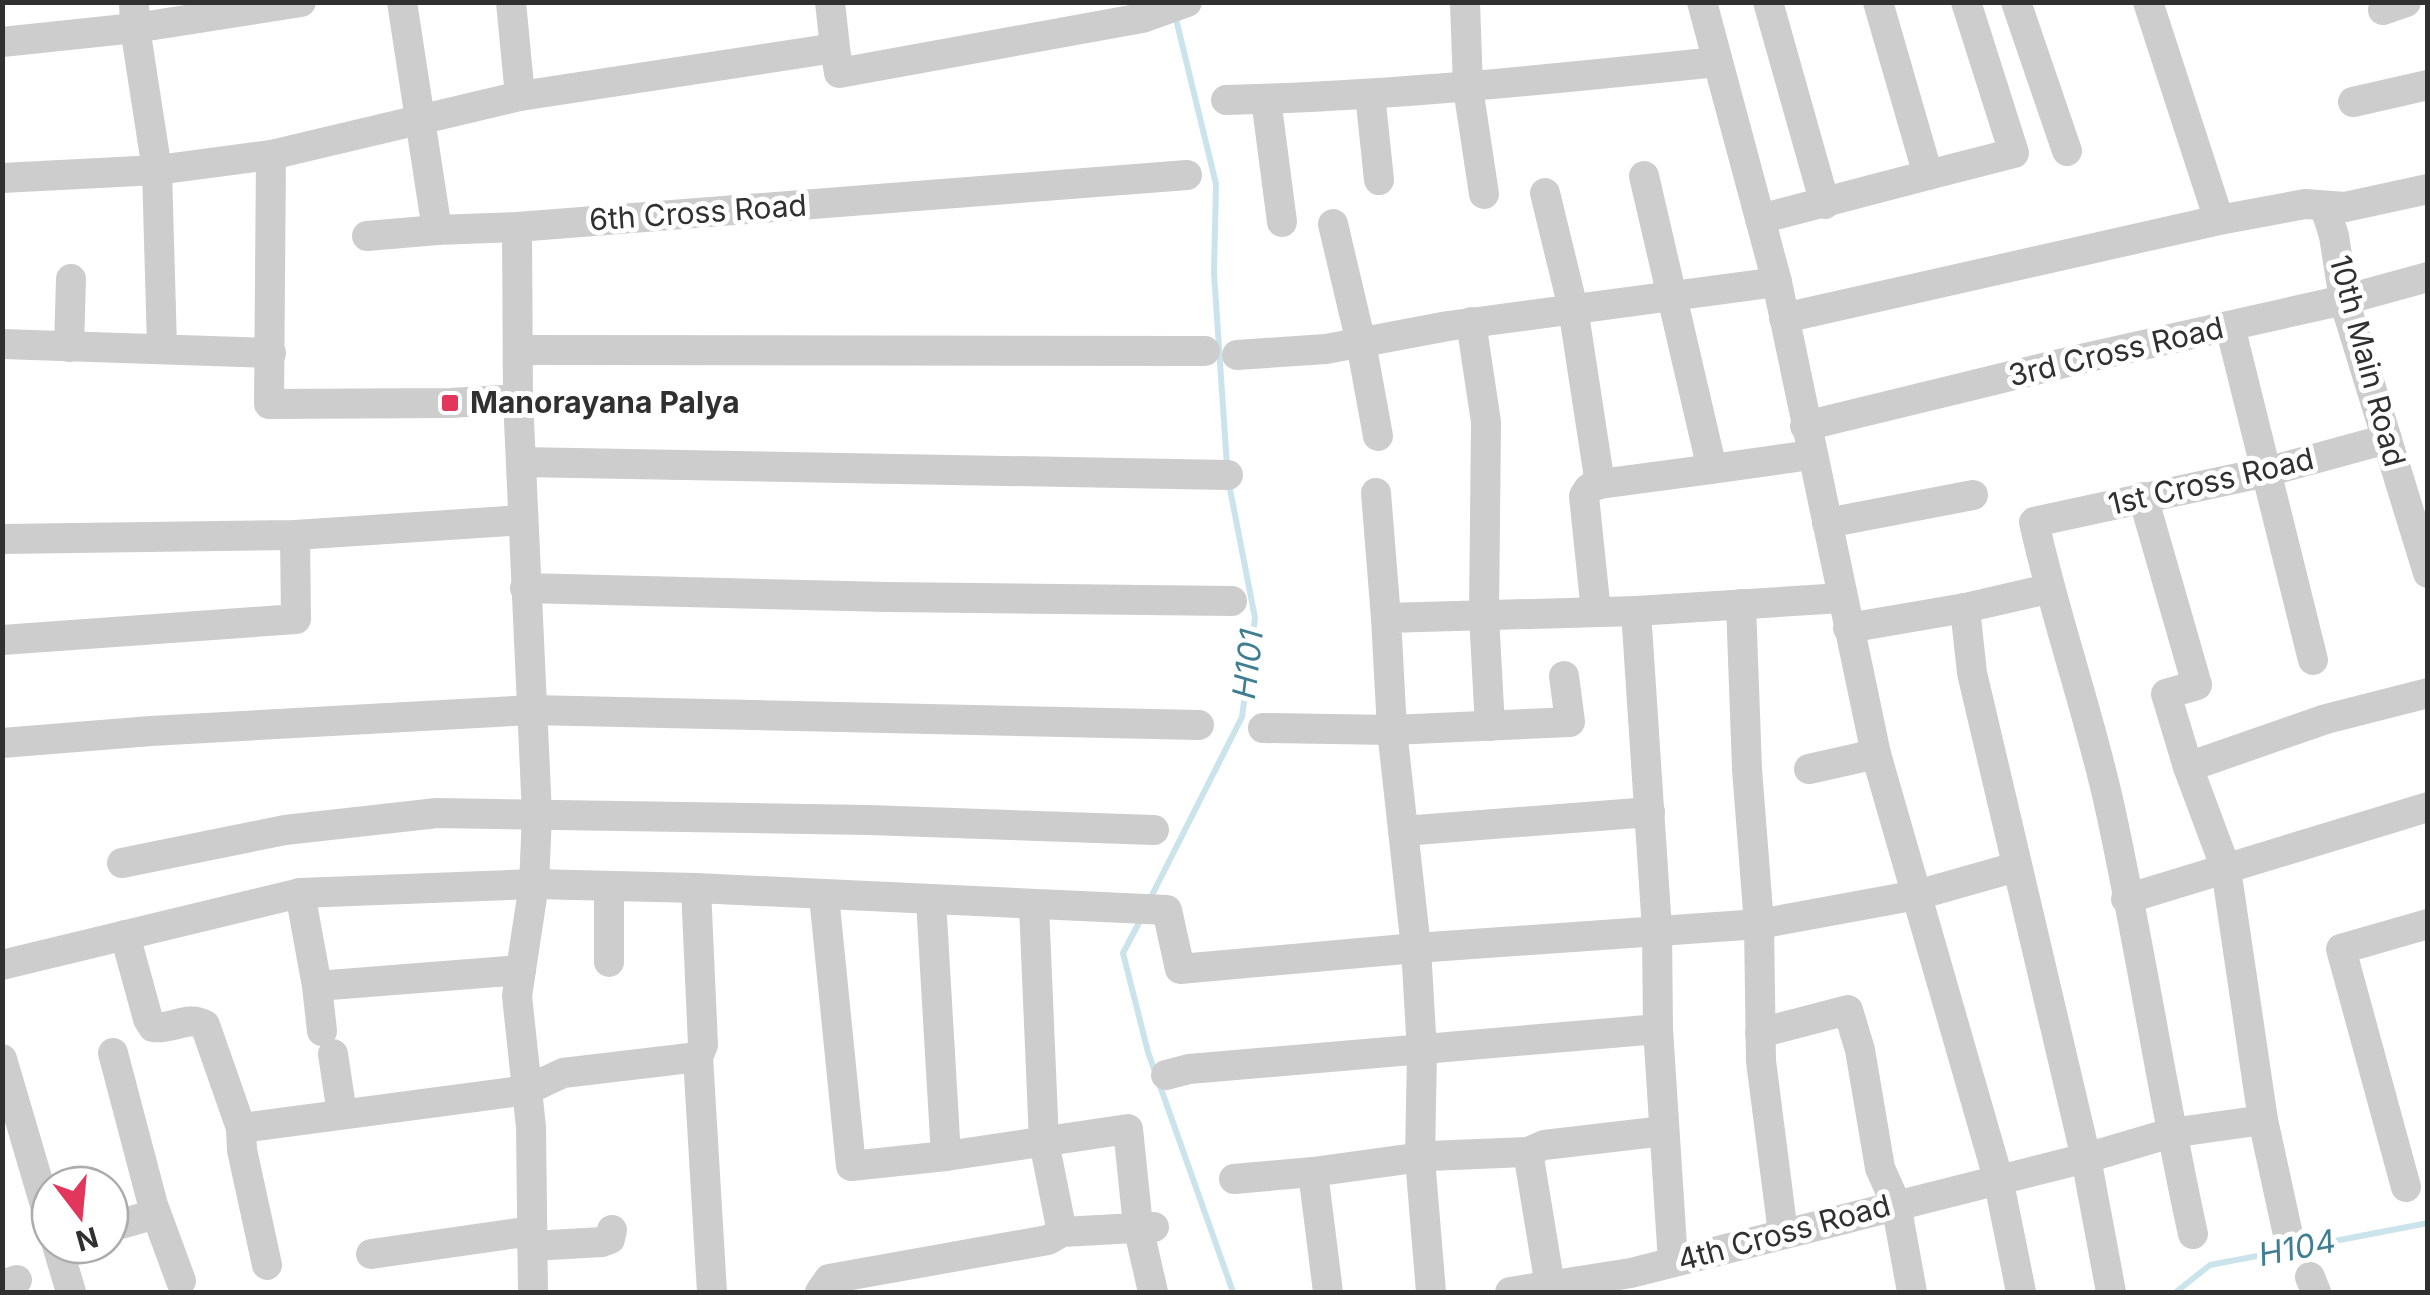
<svg xmlns="http://www.w3.org/2000/svg" width="2430" height="1295" font-family="Inter,sans-serif">
	<style>
		.lines { fill: none; stroke-linecap: round; stroke-linejoin: round }
		.stream { stroke: #cbe4ec; stroke-width: 6 }
		.minor { stroke: #cdcdcd; stroke-width: 30 }
		.poi-dot { fill: #e3365c; stroke: #fff; stroke-width: 4 }
		.labels { text-anchor: middle; stroke-width: 10; stroke-linejoin: round; paint-order: stroke }
		.street-label { font-size: 30px; fill: #303030; stroke: #fff }
		.poi-label { font-size: 30px; font-weight: bold; fill: #303030; stroke: #fff; text-anchor: start }
		.water-label { font-size: 32px; font-style: italic; fill: #3f7e92; stroke: #fff }
	</style>
	<rect width="100%" height="100%" fill="#fff"/>
	<g class="lines">
		<!-- stream -->
		<g class="stream">
			<polyline points="1175,15 1216,184 1214,273 1227,466"/>
			<polyline points="1149,901 1242,717 1255,618 1229,484"/>
			<polyline points="1142,917 1123,953 1148,1052 1233,1292"/>
			<polyline points="2176,1292 2210,1265 2428,1223"/>
		</g>
		<!-- minor -->
		<g class="minor">
			<polyline points="134,2 135,28 157,170 162,347"/>
			<polyline points="402,2 437,230 517,227 1187,175"/>
			<polyline points="511,2 520,96"/>
			<polyline points="830,2 835,48"/>
			<polyline points="1465,2 1468,88 1484,194"/>
			<polyline points="1702,2 1777,282 1876,754 1998,1178 2021,1292"/>
			<polyline points="1768,2 1825,204"/>
			<polyline points="2016,2 2067,151"/>
			<polyline points="2148,2 2219,220"/>
			<polyline points="2383,10 2406,2"/>
			<polyline points="2,42 135,28 301,2"/>
			<polyline points="1370,94 1379,180"/>
			<polyline points="1266,99 1282,222"/>
			<path d="M1226,100c165,-4 327,-21 491,-38"/>
			<polyline points="2353,102 2428,85"/>
			<polyline points="271,155 269,404 450,403 518,399"/>
			<polyline points="1928,175 2014,153 1966,2"/>
			<polyline points="1644,176 1712,469 1811,455"/>
			<polyline points="2,178 157,170 271,155 520,96 835,48 839,73 1142,18 1187,2"/>
			<polyline points="1545,193 1573,308 1600,484 1712,469"/>
			<polyline points="2325,207 2334,236 2344,300 2428,573"/>
			<polyline points="1760,219 1928,175 1878,2"/>
			<polyline points="1333,224 1361,343 1378,436"/>
			<polyline points="517,227 518,399 537,815 534,884 517,996 531,1127 533,1292"/>
			<polyline points="367,236 437,230"/>
			<polyline points="1784,318 2219,220 2305,204 2345,207 2428,189"/>
			<polyline points="1471,322 1486,422 1484,616 1490,726"/>
			<polyline points="2230,326 2313,660"/>
			<polyline points="2,344 271,353"/>
			<polyline points="69,347 71,279"/>
			<polyline points="519,350 1205,351"/>
			<polyline points="1237,355 1326,349 1448,326 1777,282"/>
			<polyline points="1805,426 2076,360 2344,300 2428,277"/>
			<polyline points="521,462 1228,475"/>
			<polyline points="1376,493 1386,618"/>
			<polyline points="2143,497 2197,685 2166,694 2188,767 2226,869 2263,1120 2287,1230"/>
			<polyline points="1827,523 1973,495"/>
			<polyline points="2,539 295,535 523,520"/>
			<polyline points="525,588 887,597 1232,601"/>
			<polyline points="1741,604 1747,769 1759,924 1761,1061 1783,1233"/>
			<polyline points="1965,608 1972,673 2086,1158 2111,1292"/>
			<polyline points="1596,612 1584,496 1589,488 1600,484"/>
			<polyline points="1848,628 1965,608 2048,589"/>
			<polyline points="2,640 296,619 295,535"/>
			<polyline points="1263,728 1392,730 1570,722 1564,676"/>
			<polyline points="2,743 151,731 532,710 1199,725"/>
			<polyline points="2188,767 2326,719 2428,693"/>
			<polyline points="1809,769 1876,754"/>
			<polyline points="1403,831 1650,812"/>
			<polyline points="122,863 285,830 437,813 869,820 1154,830"/>
			<polyline points="609,886 609,962"/>
			<polyline points="696,888 703,1045 698,1057 712,1292"/>
			<polyline points="300,893 317,986 521,970"/>
			<polyline points="824,896 851,1166 946,1156"/>
			<polyline points="2126,899 2428,807"/>
			<polyline points="931,900 946,1156 1128,1129 1138,1226 1153,1292"/>
			<polyline points="1034,905 1044,1142 1062,1232"/>
			<path d="M125,935l23,84 5,8c18,3 35,-12 52,-2l36,103"/>
			<polyline points="2,965 300,893 534,884 696,888 1167,910 1180,969 1416,948 1759,924 1917,895 2016,867"/>
			<polyline points="317,986 322,1031"/>
			<polyline points="1760,1033 1848,1010 1860,1050 1880,1168 1896,1204 1912,1292"/>
			<polyline points="113,1053 153,1205 181,1281"/>
			<polyline points="333,1054 342,1114"/>
			<polyline points="2,1059 50,1222"/>
			<polyline points="1166,1075 1189,1069 1658,1029"/>
			<polyline points="1528,1152 1550,1286"/>
			<polyline points="1313,1172 1328,1292"/>
			<polyline points="1234,1179 1313,1172 1429,1156 1528,1152 1544,1145 1664,1131"/>
			<polyline points="2406,1187 2341,949 2428,924"/>
			<polyline points="110,1227 156,1214"/>
			<path d="M2193,1234c-31,-141 -52,-284 -83,-426 -21,-96 -55,-190 -76,-286l232,-50 121,-33"/>
			<polyline points="57,1245 71,1292"/>
			<polyline points="532,1246 602,1242 610,1239 612,1230"/>
			<polyline points="371,1254 532,1231"/>
			<polyline points="1673,1262 1658,1029 1657,930 1636,611 1842,598"/>
			<polyline points="267,1265 242,1150 241,1128 527,1090 563,1073 698,1057"/>
			<polyline points="2310,1277 2316,1292"/>
			<polyline points="2,1285 17,1280"/>
			<polyline points="820,1292 829,1279 1048,1240 1062,1232 1154,1227"/>
			<polyline points="1431,1292 1420,1159 1422,1051 1416,948 1392,730 1386,618 1636,611"/>
			<polyline points="1510,1292 1631,1273 2086,1158 2171,1133 2263,1120"/>
		</g>
	</g>
	<!-- markers -->
	<rect class="poi-dot" x="440" y="393" width="20" height="20" rx="5"/>
	<g class="labels">
		<!-- street labels -->
		<g class="street-label">
			<text transform="translate(698 213) rotate(-4)" y="10">6th Cross Road</text>
			<text transform="translate(2116 352) rotate(-13)" y="10">3rd Cross Road</text>
			<text transform="translate(2367 361) rotate(75)" y="10">10th Main Road</text>
			<text transform="translate(2211 482) rotate(-13)" y="10">1st Cross Road</text>
			<text transform="translate(1784 1233) rotate(-15)" y="10">4th Cross Road</text>
		</g>
		<!-- poi labels -->
		<g class="poi-label">
			<text x="470" y="413">Manorayana Palya</text>
		</g>
		<!-- water labels -->
		<g class="water-label">
			<text transform="translate(1248 664) rotate(-83)" y="11">H101</text>
			<text transform="translate(2297 1248) rotate(-11)" y="11">H104</text>
		</g>
	</g>
	<!-- border -->
	<rect width="2430" height="1295" fill="none" stroke="#303030" stroke-width="10"/>
	<!-- north arrow -->
	<g transform="translate(80 1215) rotate(164)"><circle r="48" fill="#ffffff" stroke="#acacac" stroke-width="2.5"/>
	<path d="M0-8L18 38L0 25L-18 38Z" fill="#e3365c"/>
	<text y="-15" font-size="28" font-weight="bold" text-anchor="middle" fill="#303030">N</text>
	</g>
</svg>
